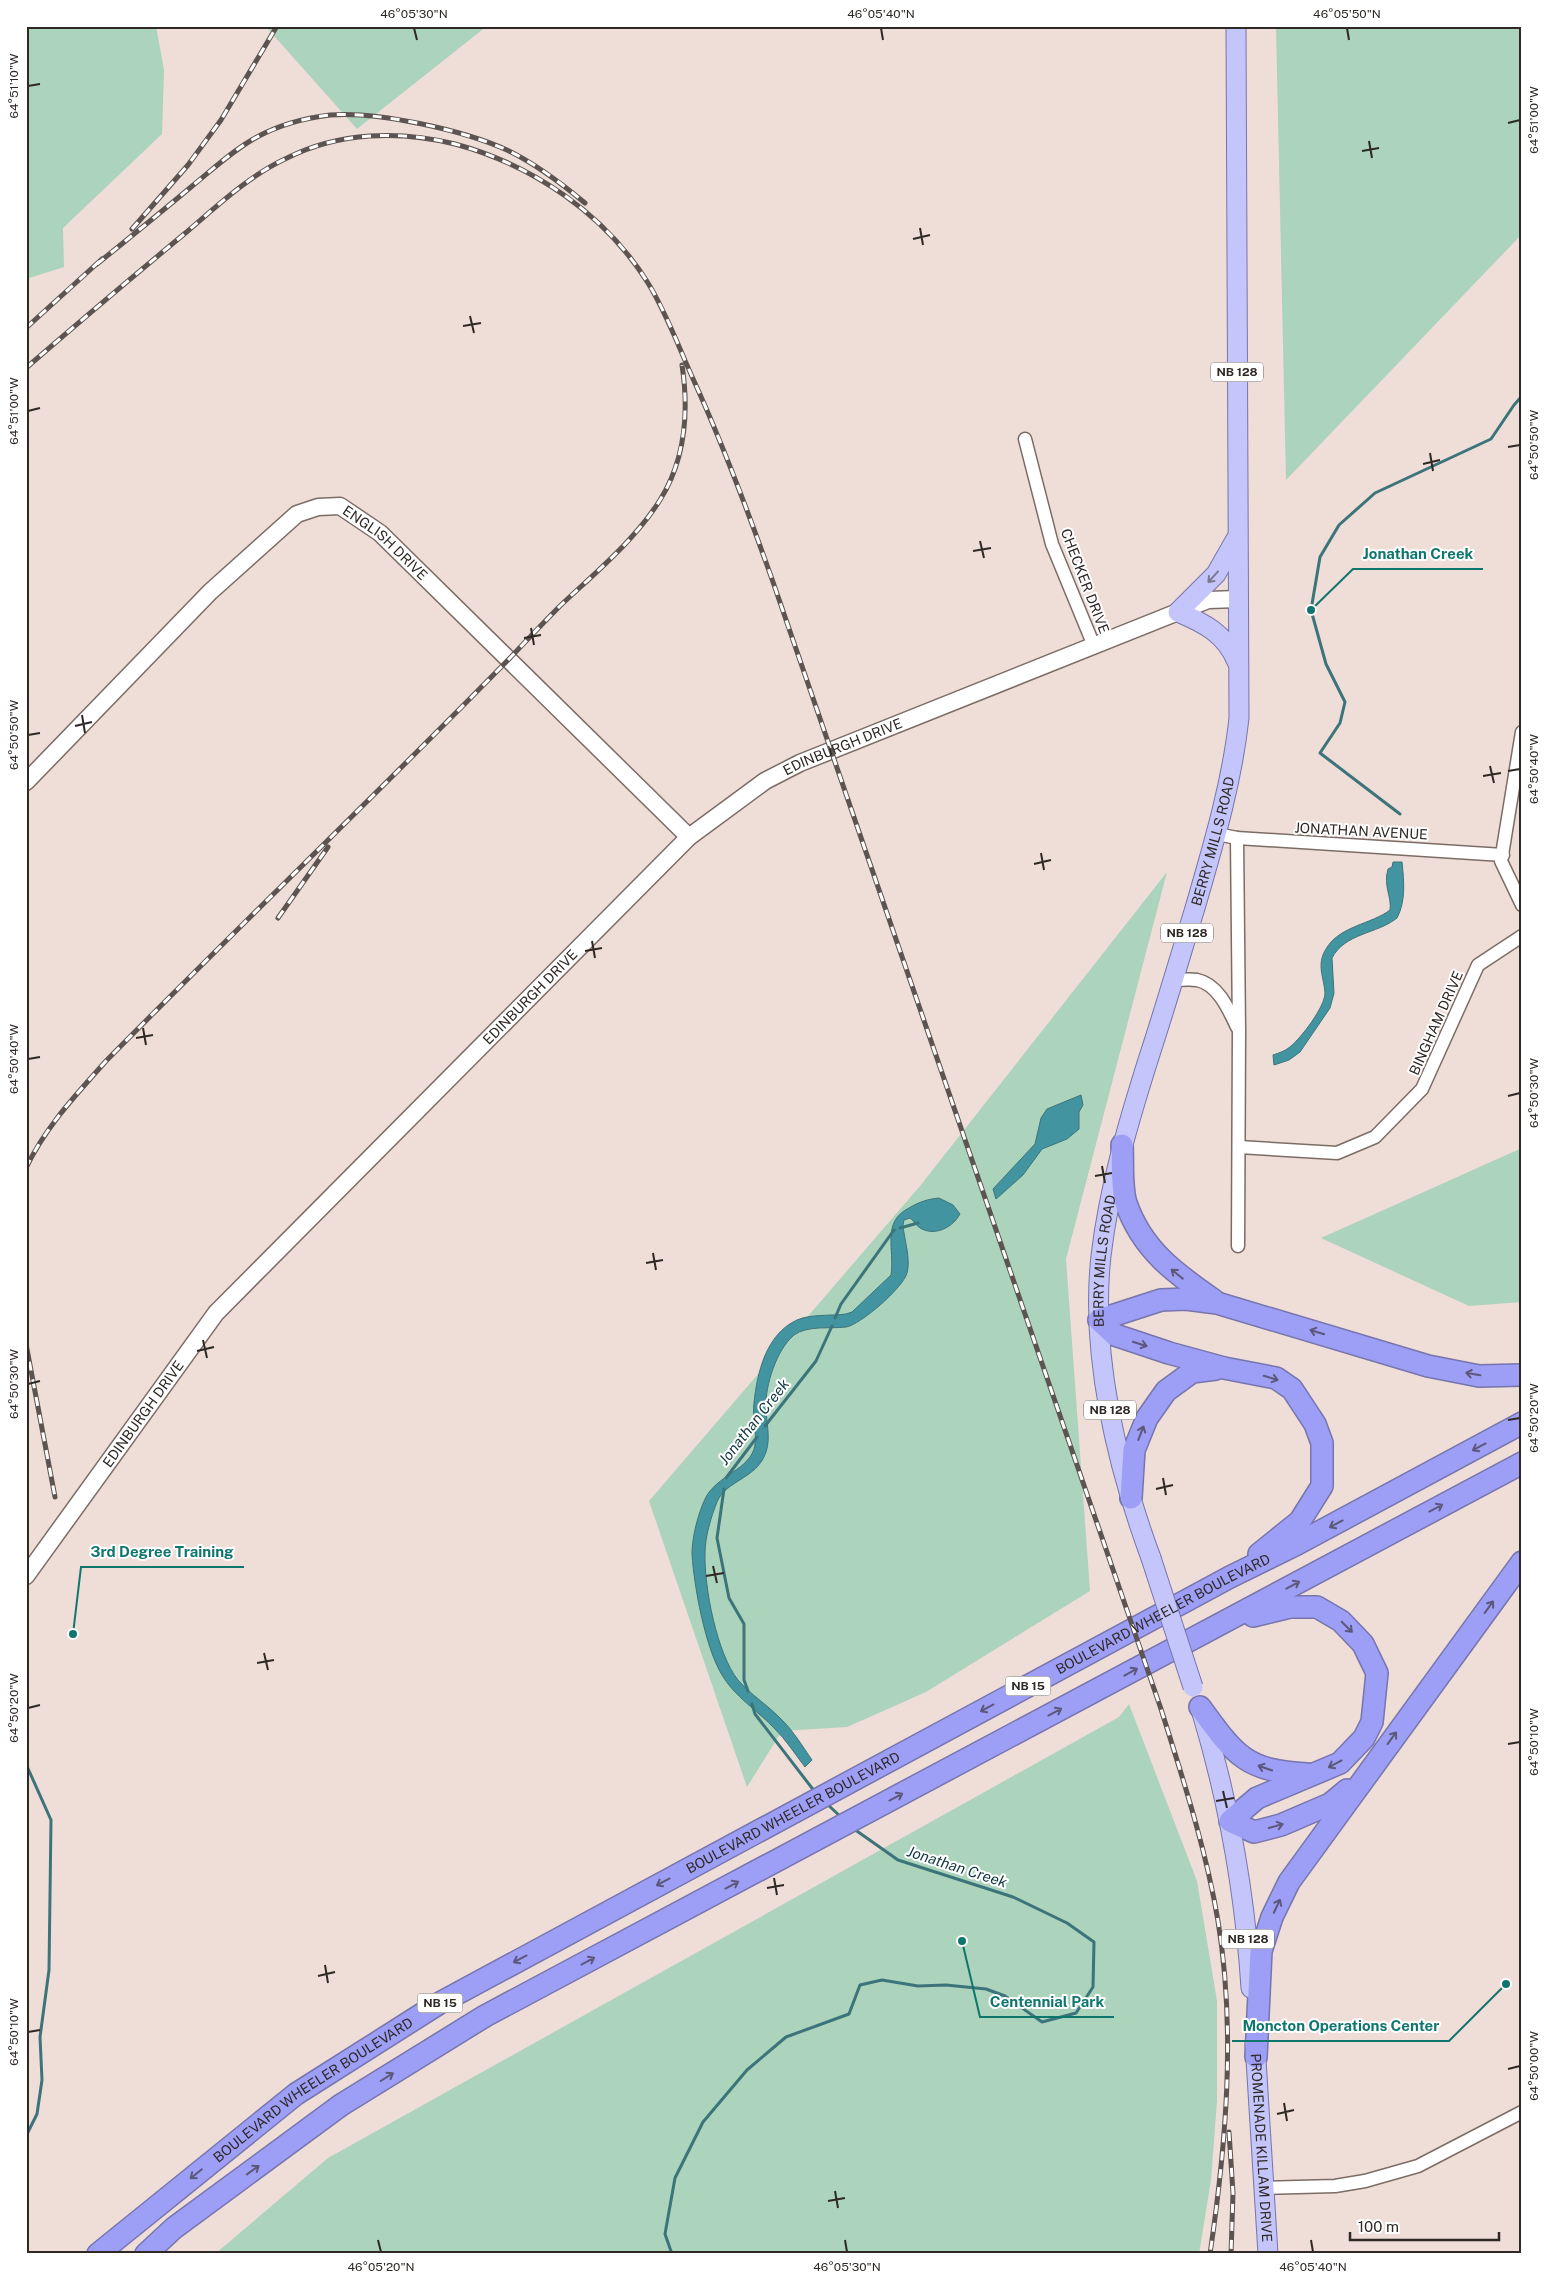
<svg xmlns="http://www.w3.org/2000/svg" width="1548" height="2280" font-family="'Public Sans',sans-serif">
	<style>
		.green { fill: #acd3bb }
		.water { fill: #4294a0; stroke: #3c747b }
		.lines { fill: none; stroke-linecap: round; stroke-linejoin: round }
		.stream { stroke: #3c747b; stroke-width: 3 }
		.street-casing { stroke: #7c6c66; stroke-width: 15 }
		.secondary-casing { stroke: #7c6c66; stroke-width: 19 }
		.primary-casing { stroke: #7675ad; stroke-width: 21 }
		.highway-casing { stroke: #7675ad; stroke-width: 24 }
		.street { stroke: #fff; stroke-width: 12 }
		.secondary { stroke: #fff; stroke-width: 16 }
		.primary { stroke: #c4c5fa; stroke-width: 19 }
		.highway { stroke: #9d9ef6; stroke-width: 21 }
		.rail-casing { stroke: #5d5451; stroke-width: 5 }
		.rail { stroke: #fff; stroke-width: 3; stroke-dasharray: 9; stroke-linecap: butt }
		.primary-bridge-casing { stroke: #7675ad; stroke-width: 21; stroke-linecap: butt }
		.primary-bridge { stroke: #c4c5fa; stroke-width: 19 }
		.oneway { stroke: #7a7790 }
		.oneway2 { stroke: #5b5879 }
		.ticks { fill: none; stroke: #2f2926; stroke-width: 2 }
		.labels { text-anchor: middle; stroke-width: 4; stroke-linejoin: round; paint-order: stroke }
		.shield { fill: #fff; stroke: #6d6967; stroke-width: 1 }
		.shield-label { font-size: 12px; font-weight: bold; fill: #2f2926 }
		.street-label { font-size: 14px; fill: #2f2926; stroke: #fff }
		.water-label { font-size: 15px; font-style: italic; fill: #11383e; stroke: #fff }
		.leader { fill: none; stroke: #0f766e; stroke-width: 2 }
		.callout-dot { fill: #0f766e; stroke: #fff; stroke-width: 2 }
		.callout-label { font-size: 15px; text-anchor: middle; font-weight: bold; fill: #0f766e; stroke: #fff; stroke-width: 4; stroke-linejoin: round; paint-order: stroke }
		.neatline { fill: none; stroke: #2f2926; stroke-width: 2 }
		.ticks-label { font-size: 12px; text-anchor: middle; fill: #2f2926 }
	</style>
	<rect width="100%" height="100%" fill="#efddd7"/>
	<!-- green -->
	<g class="green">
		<polygon points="26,26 487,26 357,129 267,28 156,26 164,70 162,134 63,228 64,267 26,279"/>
		<polygon points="1276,26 1522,26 1522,234 1286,480"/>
		<polygon points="1167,872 1066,1259 1090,1591 926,1692 847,1727 782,1731 747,1787 649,1501 920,1186"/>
		<polygon points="1522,1148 1522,1302 1469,1306 1321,1238"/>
		<polygon points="1129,1704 1197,1881 1217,2001 1217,2101 1211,2180 1199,2254 215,2254 328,2158 1119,1717"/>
	</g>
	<!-- water -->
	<g class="water">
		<path d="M1393,862h9c2,19 4,39 -5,56 -20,16 -52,15 -65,40l2,35 -4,15 -30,44 -11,8 -15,5 -1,-10c6,-2 12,-4 17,-8 11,-9 35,-40 35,-54 -1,-16 -9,-28 1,-44 13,-23 46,-25 64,-39 2,-13 -7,-24 -2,-41l4,-2z"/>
		<polygon points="1081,1095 1083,1105 1079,1112 1079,1129 1067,1139 1042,1149 1023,1175 996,1199 993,1189 1035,1144 1041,1118 1047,1109"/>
		<path d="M939,1198l14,7 7,9c-7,13 -24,22 -38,15 -6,-3 -8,-8 -12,-11l-6,2 -1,5c1,14 8,34 4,48 -4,15 -47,52 -61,54 -16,2 -38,-2 -52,8 -17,14 -29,50 -28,72 0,14 5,31 0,45 -9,27 -40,28 -49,50 -6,15 -12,35 -12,51 -1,34 12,101 33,127 13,15 31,26 45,41 11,11 20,26 29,39l-7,7c-10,-13 -19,-27 -30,-38 -17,-18 -41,-33 -53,-54 -17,-28 -28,-89 -30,-121 0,-17 6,-40 13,-55 11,-24 46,-29 50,-54 2,-14 -3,-28 -1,-42 3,-30 12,-69 43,-83 13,-6 34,-4 49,-6l6,-2 39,-37c4,-26 -10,-53 18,-67 10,-6 19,-9 30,-10z"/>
	</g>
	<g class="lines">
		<!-- stream -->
		<g class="stream">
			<polyline points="1400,814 1320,753 1340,723 1345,702 1326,664 1311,610 1320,557 1339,525 1375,493 1491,439 1514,405 1522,396"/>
			<polyline points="900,1228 918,1223"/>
			<polyline points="835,1318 841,1304 894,1230"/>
			<polyline points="765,1426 816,1361 832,1326"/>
			<polyline points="726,1478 757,1437"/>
			<polyline points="724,1489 717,1538 729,1598 744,1624 744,1680 748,1691"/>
			<polyline points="752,1704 755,1714 815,1792"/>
			<polyline points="26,1764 51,1820 49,1970 40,2037 42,2080 37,2114 26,2136"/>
			<polyline points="826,1803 842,1818"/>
			<polyline points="672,2254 665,2234 675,2178 703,2122 747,2070 786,2037 849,2014 860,1985 882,1980 918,1986 946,1985 986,1989 1005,1996 1042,2022 1076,2013 1093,1987 1094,1942 1067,1923 1013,1897 898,1860 854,1829"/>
		</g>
		<defs>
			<g id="street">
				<polyline points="1025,439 1052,544 1094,646"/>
				<polyline points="1522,732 1501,861 1522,905"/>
				<polyline points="1217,834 1237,838 1503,855"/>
				<polyline points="1237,838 1239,1031 1238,1246"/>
				<path d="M1173,980c8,0 17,-1 24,0 21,4 32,30 40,47"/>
				<polyline points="1239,1147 1337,1153 1375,1137 1422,1089 1478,965 1522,936"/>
				<polyline points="1262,2188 1335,2186 1365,2181 1418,2166 1522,2112"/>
			</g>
			<g id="secondary">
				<path id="s1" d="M26,782l184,-190 87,-78 21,-7 22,-1 40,27 309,304"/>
				<path id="s2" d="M26,1576l190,-263 473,-476 76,-56 35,-18 408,-163 30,-1"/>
			</g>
			<g id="primary">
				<path d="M1236,539l-20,35 -38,38c26,11 48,22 59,50"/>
				<path id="s3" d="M1151,1558c-34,-92 -61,-203 -50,-302 8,-69 28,-136 49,-202 16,-49 30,-97 45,-146 18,-62 37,-125 44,-190l-3,-692"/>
				<path d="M1202,1713c27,90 43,181 49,275"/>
				<path id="s4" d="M1255,2043l13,211"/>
			</g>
			<g id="highway">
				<path d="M1122,1145c1,17 -1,43 4,58 16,47 50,71 89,98"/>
				<polyline points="1131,1498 1134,1450 1147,1418 1166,1391 1192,1372 1216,1369"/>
				<polyline points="1259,1554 1300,1521 1322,1486 1322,1443 1315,1424 1292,1389 1276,1378 1224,1368 1169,1353 1115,1335 1099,1320 1161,1300 1186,1299 1217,1303 1428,1366 1479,1376 1522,1375"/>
				<polyline points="1253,1616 1290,1607 1317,1607 1341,1621 1363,1644 1377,1673 1372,1722 1364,1738 1340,1763 1257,1798 1230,1821 1254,1832 1281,1825 1330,1804 1347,1790"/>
				<path d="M1200,1707c35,48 45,64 107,67"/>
				<polyline points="1256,2057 1261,1951 1272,1917 1289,1882 1522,1562"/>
				<path id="s5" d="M98,2254l198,-160 142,-90 792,-427 67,-33 225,-121"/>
				<polyline points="146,2254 174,2228 341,2105 485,2016 1522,1463"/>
			</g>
		</defs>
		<!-- street casing -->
		<use href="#street" class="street-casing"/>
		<!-- secondary casing -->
		<use href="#secondary" class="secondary-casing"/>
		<!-- primary casing -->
		<use href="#primary" class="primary-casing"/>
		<!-- highway casing -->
		<use href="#highway" class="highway-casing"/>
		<!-- street -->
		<use href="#street" class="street"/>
		<!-- secondary -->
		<use href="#secondary" class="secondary"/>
		<!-- primary -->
		<use href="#primary" class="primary"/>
		<!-- highway -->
		<use href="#highway" class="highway"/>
		<defs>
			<g id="rail">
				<polyline points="132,229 188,165 221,120 277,26"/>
				<path d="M97,264c31,-25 63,-51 94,-77 21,-17 42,-37 66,-50 22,-12 48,-19 73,-22 47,-4 133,15 177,35 29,14 54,33 78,53"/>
				<polyline points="26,328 102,259"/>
				<path d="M26,368c52,-45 104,-89 157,-133 32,-27 65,-59 104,-77 52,-26 112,-28 168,-14 78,21 150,70 193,139 19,31 31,65 46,98 30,66 55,133 79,201l388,1127c22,70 45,140 57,212 18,110 8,224 -8,333"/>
				<polyline points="278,918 328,847"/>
				<path d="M26,1168c20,-42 50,-73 80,-107 133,-135 270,-266 403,-402 17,-18 34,-36 52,-54 34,-32 74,-65 99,-105 25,-40 29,-89 22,-135"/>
				<polyline points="26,1344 55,1497"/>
				<polyline points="1229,2132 1233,2193 1231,2254"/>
			</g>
		</defs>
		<!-- rail casing -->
		<use href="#rail" class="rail-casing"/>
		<!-- rail -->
		<use href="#rail" class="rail"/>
		<defs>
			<polyline id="primary-bridge" points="1151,1558 1193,1687"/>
		</defs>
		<!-- primary-bridge casing -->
		<use href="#primary-bridge" class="primary-bridge-casing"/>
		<!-- primary-bridge -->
		<use href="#primary-bridge" class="primary-bridge"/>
	</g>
	<!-- one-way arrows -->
	<defs><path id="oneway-shaft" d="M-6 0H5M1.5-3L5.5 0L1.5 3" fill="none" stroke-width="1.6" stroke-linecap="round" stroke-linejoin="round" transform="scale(1.25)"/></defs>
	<use class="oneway" href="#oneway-shaft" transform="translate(1213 577) rotate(132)"/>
	<g class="oneway2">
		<use href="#oneway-shaft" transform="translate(1177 1274) rotate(-141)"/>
		<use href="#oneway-shaft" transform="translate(1317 1332) rotate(-163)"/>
		<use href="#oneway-shaft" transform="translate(1140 1344) rotate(18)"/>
		<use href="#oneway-shaft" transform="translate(1473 1374) rotate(-171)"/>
		<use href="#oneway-shaft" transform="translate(1271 1378) rotate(17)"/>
		<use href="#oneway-shaft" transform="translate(1141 1433) rotate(-69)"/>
		<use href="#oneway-shaft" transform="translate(1479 1447) rotate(152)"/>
		<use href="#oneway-shaft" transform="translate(1436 1508) rotate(-28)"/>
		<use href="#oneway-shaft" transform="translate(1336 1524) rotate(152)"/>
		<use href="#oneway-shaft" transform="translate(1293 1585) rotate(-28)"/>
		<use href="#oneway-shaft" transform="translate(1489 1607) rotate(-54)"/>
		<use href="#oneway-shaft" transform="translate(1347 1627) rotate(45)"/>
		<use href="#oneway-shaft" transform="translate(1131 1672) rotate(-29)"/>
		<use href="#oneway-shaft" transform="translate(987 1708) rotate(152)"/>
		<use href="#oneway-shaft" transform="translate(1055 1712) rotate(-28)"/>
		<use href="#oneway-shaft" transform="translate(1392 1738) rotate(-54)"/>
		<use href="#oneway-shaft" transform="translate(1335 1764) rotate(152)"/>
		<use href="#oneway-shaft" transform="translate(1265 1768) rotate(-161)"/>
		<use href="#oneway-shaft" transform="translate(896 1797) rotate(-28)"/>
		<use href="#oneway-shaft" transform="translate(1276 1826) rotate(-16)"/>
		<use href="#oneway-shaft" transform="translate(663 1882) rotate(152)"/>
		<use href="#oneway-shaft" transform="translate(732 1885) rotate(-28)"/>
		<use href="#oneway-shaft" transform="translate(1277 1906) rotate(-65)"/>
		<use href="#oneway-shaft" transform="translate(520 1959) rotate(152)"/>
		<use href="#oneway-shaft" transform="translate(588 1961) rotate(-28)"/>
		<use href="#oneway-shaft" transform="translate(387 2077) rotate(-32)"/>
		<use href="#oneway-shaft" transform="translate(253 2170) rotate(-36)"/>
		<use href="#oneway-shaft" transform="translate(196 2174) rotate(141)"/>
	</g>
	<!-- ticks -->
	<path class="ticks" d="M414,28l3,12M881,28l2,12M1347,28l2,12M28,86l12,-2M1508,123l12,-3M1369,141l3,17M1362,151l17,-3M920,228l3,17M913,239l17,-4M470,316l4,17M463,326l18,-3M28,411l12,-3M1508,447l12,-2M1430,453l3,18M1423,464l17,-4M980,541l4,17M973,551l18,-3M531,628l3,17M524,638l17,-3M82,715l3,18M75,726l17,-4M28,735l12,-2M1490,766l4,17M1508,771l12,-2M1483,776l18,-3M1041,853l3,17M1034,864l17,-4M592,941l3,17M585,951l17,-3M143,1028l3,17M136,1038l17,-3M28,1059l12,-2M1508,1096l12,-3M1102,1166l3,17M1095,1176l17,-3M653,1253l3,17M646,1263l17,-3M203,1340l4,18M197,1351l17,-4M28,1384l12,-3M1508,1420l12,-2M1163,1478l3,17M1156,1489l17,-4M713,1566l4,17M706,1576l18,-3M264,1653l4,17M257,1663l17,-3M28,1708l12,-3M1508,1744l12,-2M1223,1791l4,17M1216,1801l18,-3M774,1878l3,17M767,1888l17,-3M325,1965l3,18M318,1976l17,-4M28,2032l12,-2M1508,2069l12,-3M1284,2103l3,18M1277,2114l17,-4M835,2191l3,17M828,2201l17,-3M378,2240l3,12M845,2240l2,12M1311,2240l2,12"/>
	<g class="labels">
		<!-- shield labels -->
		<g class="shield">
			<rect x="1211" y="362.5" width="52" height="19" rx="4"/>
			<rect x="1161" y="923.5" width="52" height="19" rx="4"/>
			<rect x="1084" y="1400.5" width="52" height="19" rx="4"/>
			<rect x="1005.5" y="1676.5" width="45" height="19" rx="4"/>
			<rect x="1222" y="1929.5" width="52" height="19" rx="4"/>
			<rect x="417.5" y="1993.5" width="45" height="19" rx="4"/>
		</g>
		<g class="shield-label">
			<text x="1237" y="376">NB 128</text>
			<text x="1187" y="937">NB 128</text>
			<text x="1110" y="1414">NB 128</text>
			<text x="1028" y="1690">NB 15</text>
			<text x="1248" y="1943">NB 128</text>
			<text x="440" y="2007">NB 15</text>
		</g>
		<!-- street labels -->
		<g class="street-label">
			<text dy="5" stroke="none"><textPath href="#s1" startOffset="484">ENGLISH DRIVE</textPath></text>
			<text transform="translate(1085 581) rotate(69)" y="5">CHECKER DRIVE</text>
			<text dy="5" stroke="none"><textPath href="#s2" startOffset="1175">EDINBURGH DRIVE</textPath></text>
			<text transform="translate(1361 831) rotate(3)" y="5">JONATHAN AVENUE</text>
			<text dy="5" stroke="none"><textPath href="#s3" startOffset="739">BERRY MILLS ROAD</textPath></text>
			<text dy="5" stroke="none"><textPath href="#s2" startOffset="770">EDINBURGH DRIVE</textPath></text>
			<text transform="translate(1436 1023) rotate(-66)" y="5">BINGHAM DRIVE</text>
			<text dy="5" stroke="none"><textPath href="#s3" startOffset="304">BERRY MILLS ROAD</textPath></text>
			<text dy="5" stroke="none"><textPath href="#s2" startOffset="200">EDINBURGH DRIVE</textPath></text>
			<text dy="5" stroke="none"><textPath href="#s5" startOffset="1246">BOULEVARD WHEELER BOULEVARD</textPath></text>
			<text dy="5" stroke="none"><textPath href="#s5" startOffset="826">BOULEVARD WHEELER BOULEVARD</textPath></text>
			<text dy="5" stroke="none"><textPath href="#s5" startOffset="271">BOULEVARD WHEELER BOULEVARD</textPath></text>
			<text dy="5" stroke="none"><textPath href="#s4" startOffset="105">PROMENADE KILLAM DRIVE</textPath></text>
		</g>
		<!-- water labels -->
		<g class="water-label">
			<text transform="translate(754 1422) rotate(-52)" y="5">Jonathan Creek</text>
			<text transform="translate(957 1867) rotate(18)" y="5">Jonathan Creek</text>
		</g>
	</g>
	<!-- callouts -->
	<path class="leader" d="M1311 610L1353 569H1483M73 1634L81 1567H244M962 1941L980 2017H1114M1506 1984L1449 2041H1232"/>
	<g class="callout-dot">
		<circle cx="1311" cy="610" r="5"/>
		<circle cx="73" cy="1634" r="5"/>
		<circle cx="962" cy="1941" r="5"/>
		<circle cx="1506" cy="1984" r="5"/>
	</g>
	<g class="callout-label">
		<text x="1418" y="559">Jonathan Creek</text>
		<text x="162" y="1557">3rd Degree Training</text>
		<text x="1047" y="2007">Centennial Park</text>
		<text x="1341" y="2031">Moncton Operations Center</text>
	</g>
	<!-- border -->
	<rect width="1548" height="2280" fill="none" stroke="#ffffff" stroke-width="55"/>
	<!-- scale -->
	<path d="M1350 2232v8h149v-8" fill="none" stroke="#2f2926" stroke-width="2.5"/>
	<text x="1358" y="2232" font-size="15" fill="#2f2926" stroke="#ffffff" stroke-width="4" paint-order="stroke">100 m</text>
	<rect x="28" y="28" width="1492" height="2224" class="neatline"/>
	<g class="ticks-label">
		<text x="414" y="18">46°05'30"N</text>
		<text x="881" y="18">46°05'40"N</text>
		<text x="1347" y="18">46°05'50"N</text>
		<text transform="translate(14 86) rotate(-90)" y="4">64°51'10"W</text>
		<text transform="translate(1534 120) rotate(-90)" y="4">64°51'00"W</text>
		<text transform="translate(14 411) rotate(-90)" y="4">64°51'00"W</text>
		<text transform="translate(1534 445) rotate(-90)" y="4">64°50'50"W</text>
		<text transform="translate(14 735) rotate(-90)" y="4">64°50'50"W</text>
		<text transform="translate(1534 769) rotate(-90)" y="4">64°50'40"W</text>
		<text transform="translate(14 1059) rotate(-90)" y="4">64°50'40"W</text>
		<text transform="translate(1534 1093) rotate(-90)" y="4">64°50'30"W</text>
		<text transform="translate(14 1384) rotate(-90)" y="4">64°50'30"W</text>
		<text transform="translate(1534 1418) rotate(-90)" y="4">64°50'20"W</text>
		<text transform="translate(14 1708) rotate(-90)" y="4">64°50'20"W</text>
		<text transform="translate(1534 1742) rotate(-90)" y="4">64°50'10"W</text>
		<text transform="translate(14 2032) rotate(-90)" y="4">64°50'10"W</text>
		<text transform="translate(1534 2066) rotate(-90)" y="4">64°50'00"W</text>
		<text x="381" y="2271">46°05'20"N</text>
		<text x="847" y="2271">46°05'30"N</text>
		<text x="1313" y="2271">46°05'40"N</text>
	</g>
</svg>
